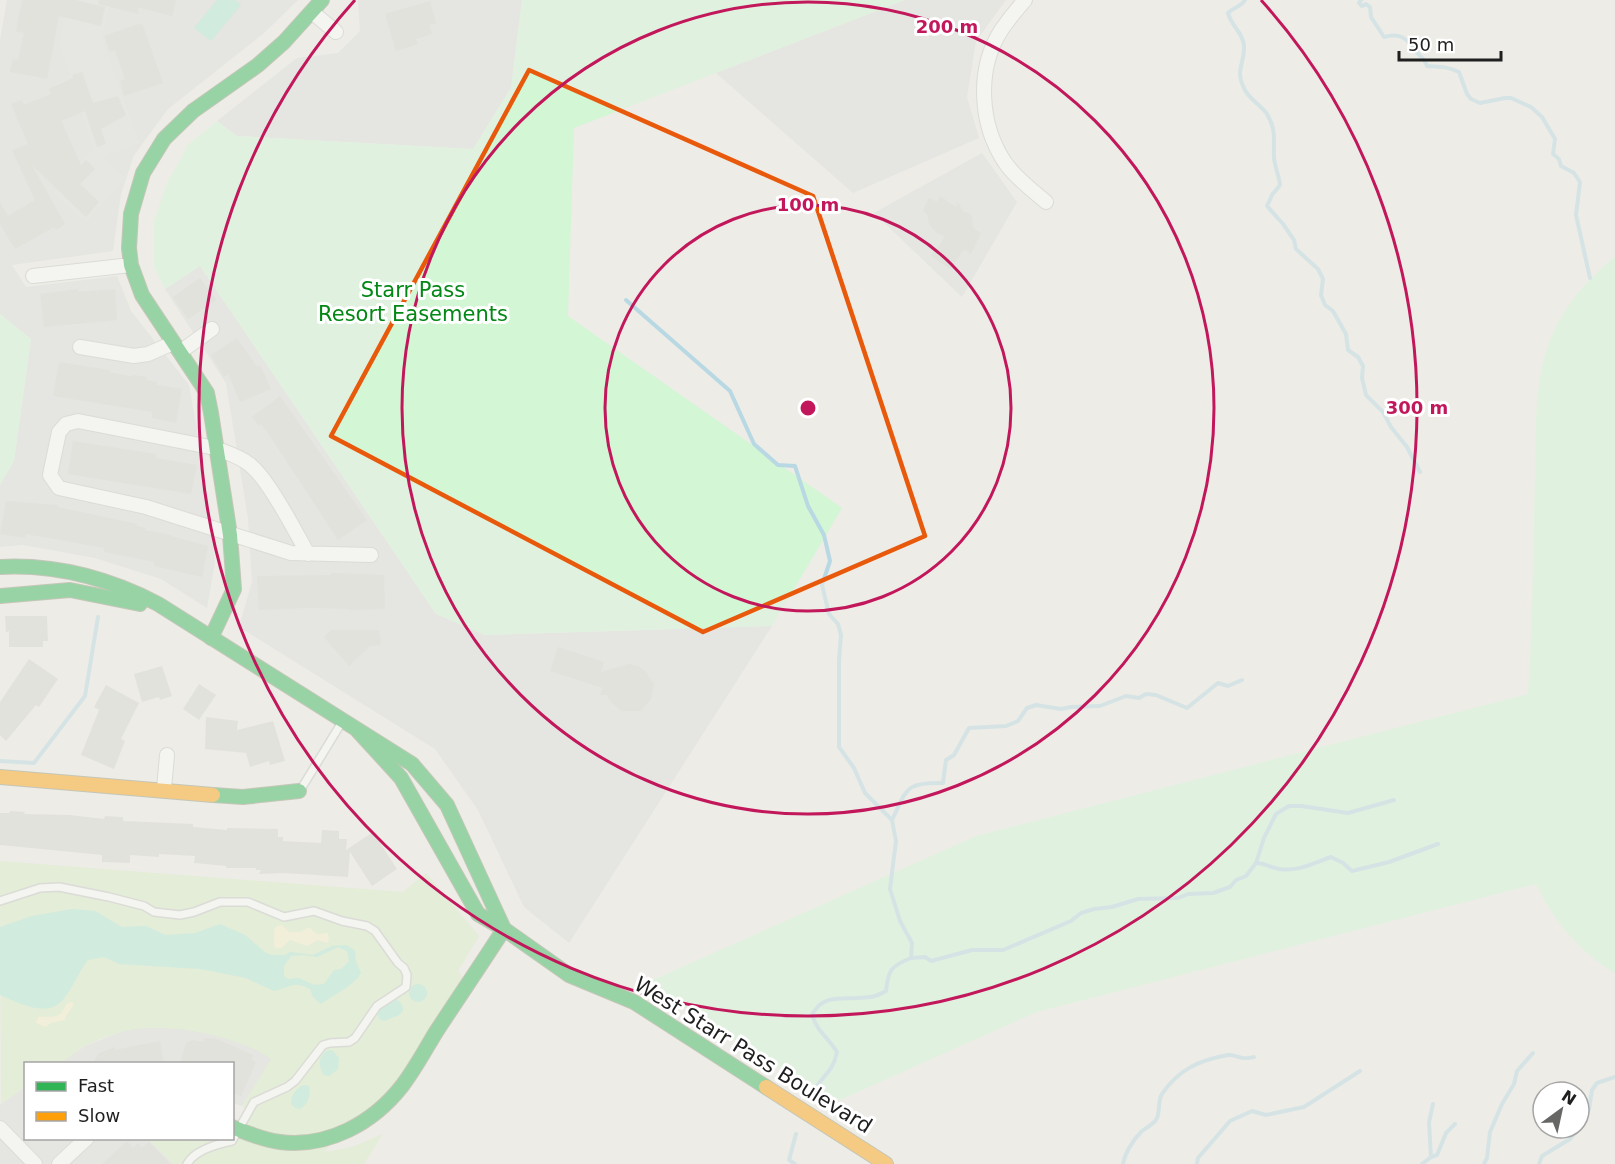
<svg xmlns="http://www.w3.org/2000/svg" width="1615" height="1164" font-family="'DejaVu Sans',sans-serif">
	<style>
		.residential { fill: #dcdbd9 }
		.grass { fill: #d8edc3 }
		.sand { fill: #f7f0cb }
		.park { fill: #d3f6d5 }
		.pitch { fill: #afe8d3; fill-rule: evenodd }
		.parking { fill: #dedddb }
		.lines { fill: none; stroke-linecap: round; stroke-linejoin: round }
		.stream { stroke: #b8d8e3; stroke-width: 4 }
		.building { fill: #d6d4d0 }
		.lane-casing { stroke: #c6c6c3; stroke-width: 10 }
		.street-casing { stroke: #c6c6c3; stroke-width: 16 }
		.fast-casing { stroke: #94987e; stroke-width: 16 }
		.slow-casing { stroke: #94987e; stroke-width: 16 }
		.lane { stroke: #fcfcfb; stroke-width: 7 }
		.street { stroke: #fcfcfb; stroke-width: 14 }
		.fast { stroke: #30b455; stroke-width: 14 }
		.slow { stroke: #ff9f0a; stroke-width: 14 }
		.marked { fill: none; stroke: #e8590c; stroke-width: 4.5; stroke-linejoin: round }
		.ring { fill: none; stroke: #c2185b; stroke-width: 3 }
		.labels { text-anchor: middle; stroke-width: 6; stroke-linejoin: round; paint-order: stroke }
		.park-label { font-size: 21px; fill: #038715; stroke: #fff }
		.street-label { font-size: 21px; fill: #1f1f1f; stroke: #fff }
		.centre { fill: #c2185b; stroke: #fff; stroke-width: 3 }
		.ring-label { font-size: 18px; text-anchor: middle; font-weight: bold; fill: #c2185b; stroke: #fff; stroke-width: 6; stroke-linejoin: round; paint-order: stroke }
	</style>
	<rect width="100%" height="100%" fill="#edece7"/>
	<!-- residential -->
	<g class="residential">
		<polygon points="7,0 298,0 263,34 168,109 134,155 121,194 113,251 12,265 26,287 117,276 131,311 189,385 198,435 215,562 207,608 161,579 95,558 23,545 0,547 0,485 14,461 31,339 0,314 0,40"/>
		<polygon points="358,0 522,0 511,88 473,149 237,136 217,121 297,58 338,53 360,31"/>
		<polygon points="905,0 1006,0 976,41 967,97 979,138 853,193 716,73"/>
		<polygon points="982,153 1017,202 962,297 874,213"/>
		<polygon points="200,266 436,614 485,635 772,626 569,943 524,907 478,810 435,749 239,627 252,582 248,518 226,383 165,289"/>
		<polygon points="193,1026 274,1055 242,1106 233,1103 232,1064 59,1064 85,1046 131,1028"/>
		<polygon points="25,1087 26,1138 148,1139 173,1164 0,1164 0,1105"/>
	</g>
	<!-- grass -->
	<path class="grass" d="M0,861l403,31 23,-19 53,63 -21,35 9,13 -68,105 -72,59 -2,4 27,-5 31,-13 -19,30h-191l-25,-25 84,-1 1,-7 12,-23 -3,-2 29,-47c-36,-25 -114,-40 -156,-25 -10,3 -21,7 -30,12 -9,5 -18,15 -27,17 -10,3 -22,0 -32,1l-1,23 -24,17z"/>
	<!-- sand -->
	<g class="sand">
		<path d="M282,925l7,7h11l9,-5 8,7 11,-1 1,7 -2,3 -9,-3 -11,6 -17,-6c-6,5 -8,11 -16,7v-18l3,-3z"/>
		<path d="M70,1002l4,1c-1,6 -8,10 -9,17l-14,3 -5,4 -10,-4 2,-6c6,-2 17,2 22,-3 5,-4 3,-9 10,-12z"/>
	</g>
	<!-- park -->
	<g class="park">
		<polygon points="522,0 905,0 574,128 568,316 842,508 772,626 485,635 436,614 200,266 165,289 154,267 154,222 166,185 188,145 217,121 237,136 473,149 511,88"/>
		<path d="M1615,257v716c-36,-21 -61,-52 -79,-89l-499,128 -204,91 -187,-120 330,-147 552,-142c5,-73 5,-147 7,-220 1,-43 -1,-90 14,-131 13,-35 37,-63 66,-86z"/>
		<polygon points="0,314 31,339 14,461 0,485"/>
	</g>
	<!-- pitch -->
	<g class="pitch">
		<polygon points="217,0 235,0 241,5 211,41 194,28"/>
		<path d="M72,909l23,2 27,16 24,-1 19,9 30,-2 25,-9 25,11 21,18 6,2h13l5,-3 23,3 19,-9 15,-1 8,6 1,11 5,11c-5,11 -29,23 -40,31l-8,-7 -3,-8c-17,-9 -20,-1 -36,2l-28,-13 -46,-9 -81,-5 -15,-7 -16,3c-9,11 -14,25 -23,37 -16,23 -45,6 -65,-2v-68l32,-11zM338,947l9,4 2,10 -8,8 -7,1 -10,14 -10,1 -15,-7 -11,1 -4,-3v-10l7,-10 13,-1 13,2z"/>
		<circle cx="418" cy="993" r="9"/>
		<path d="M389,997c8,2 14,5 14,14l-4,4 -15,6 -5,-2 -2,-6v-7z"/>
		<path d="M332,1050l7,8 -1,11 -9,7 -5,-1c-6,-9 -6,-17 2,-24z"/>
		<path d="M304,1085l5,1c2,9 -1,18 -9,23l-5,-1 -4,-4c0,-9 5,-16 13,-19z"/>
	</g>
	<!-- parking -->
	<polygon class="parking" points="67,0 111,0 102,38 140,143 104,157 126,178 86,223 53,193 93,148 59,42"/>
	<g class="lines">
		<!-- stream -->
		<g class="stream">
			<path d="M1245,0c-4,7 -11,7 -17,13 3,13 15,19 16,33 1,18 -10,24 1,44 5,10 16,15 22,24 10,17 6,26 7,44 1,9 5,18 6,27l-8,10 -5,11 16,18 11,16 2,9 22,20 5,10 -2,16 4,10 8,6 13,23 2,16 10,7 5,9 -1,12 4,17 17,17 8,15 16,20 13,25"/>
			<path d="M1361,0l-2,3 3,3 4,-2 4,3 1,10 13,20c15,-4 22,0 30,12 5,7 10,9 13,17 12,1 20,0 32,6l8,22 4,5 9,4 25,-5h6l20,9 11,10 13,22 -2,15 6,5 2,7 13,7 6,9 -4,33 14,63"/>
			<path d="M626,300l104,91 24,53 24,21 17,1 13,40 16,29 6,26 -8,24 7,29 9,10 3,11 -2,25v87l15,21 11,25 27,27 4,21 -6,48 10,32 12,22 -1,15c-20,8 -23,12 -25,33 -27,17 -59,-6 -74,24 6,18 16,22 25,37 -4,23 -20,26 -26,46"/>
			<polyline points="0,761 34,763 85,696 98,617"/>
			<path d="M892,820c15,-31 13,-38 51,-37l3,-23 8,-5 15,-27 37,-2 12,-5 9,-13 9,-3 25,4 10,-2 29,-1 26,-10 13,2 7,-4 10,1 31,13 31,-25 10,3 14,-6"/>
			<polyline points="1256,863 1264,838 1276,814 1289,806 1301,806 1348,813 1394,800"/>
			<path d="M911,958l14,-1 6,4 41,-11h31l68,-29 10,-8 13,-4 18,-2 26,-8 40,-1 10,-4 25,-1 17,-6 6,-7 10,-4 10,-13c9,0 15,5 23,6 19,3 35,-6 52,-12l12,6 9,8 37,-9 49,-18"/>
			<polyline points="1579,1128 1589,1109 1592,1090 1597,1083 1615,1077"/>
			<polyline points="1431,1157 1429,1122 1433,1104"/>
			<polyline points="795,1164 789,1160 796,1134"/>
			<path d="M1123,1164c2,-11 10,-24 18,-32 5,-4 11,-7 15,-12 5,-8 1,-18 6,-26 16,-24 37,-34 66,-39 10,-1 11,6 26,2"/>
			<polyline points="1197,1164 1198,1158 1230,1121 1252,1111 1266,1115 1304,1107 1360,1071"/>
			<polyline points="1422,1164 1431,1157 1437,1155 1446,1133 1455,1124"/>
			<polyline points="1484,1164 1487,1158 1490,1132 1502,1104 1514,1084 1517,1071 1533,1053"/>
			<polyline points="1539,1164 1542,1156 1570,1139 1579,1128"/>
		</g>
	</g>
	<!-- building -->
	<g class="building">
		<polygon points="22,0 76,0 105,7 101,26 59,16 47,79 10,72 13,59 18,60 24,33 16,31"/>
		<polygon points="99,0 176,0 172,16 137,7 139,14 98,4"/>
		<polygon points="430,1 436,23 429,25 432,34 416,39 418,44 396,51 385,14"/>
		<polygon points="142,23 163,83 124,96 120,81 125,79 115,50 110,52 104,36"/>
		<polygon points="82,72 93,103 118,96 126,115 101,129 106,144 97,147 85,111 61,121 81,165 86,160 95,169 80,184 99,202 86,217 31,164 65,224 56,230 54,227 15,249 0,224 0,203 8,216 35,200 12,150 28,144 11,104 22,100 24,105 51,94 49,89 73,78 72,75"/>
		<polygon points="940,196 956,207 958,203 964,212 969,213 972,217 973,228 981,233 971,254 964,249 950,269 931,256 945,237 936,232 931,227 928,221 928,216 923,210 929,198 937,202"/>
		<polygon points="200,278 216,300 188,319 173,297"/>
		<polygon points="78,289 78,292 115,289 117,320 44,327 40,294"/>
		<polygon points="237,338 257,367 260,365 271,389 240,402 228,374 224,377 211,355"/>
		<polygon points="59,362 110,370 110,372 133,377 133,375 147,377 146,380 157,382 157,385 182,389 176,423 152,418 152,412 53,396"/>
		<polygon points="280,396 367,520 338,540 270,436 261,424 259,426 252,417"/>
		<polygon points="73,441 156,454 155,458 197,465 191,494 68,474"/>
		<polygon points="6,501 58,505 58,507 137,524 137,526 146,528 145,530 171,535 171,536 208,546 202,577 154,566 154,562 104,552 104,548 26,534 25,538 0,534"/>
		<polygon points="331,573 384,575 385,609 348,610 350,609 310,608 259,610 257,576 331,575"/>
		<polygon points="5,616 47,616 48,641 43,641 43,647 9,647 9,631 6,632"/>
		<polygon points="331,630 379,630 381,645 370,646 349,666 324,637"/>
		<polygon points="558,647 604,662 601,672 629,664 638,666 645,671 654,684 651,699 641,711 622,711 610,701 607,695 600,695 603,688 550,671"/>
		<polygon points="29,659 58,679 39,707 36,705 6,741 0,735 0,702"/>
		<polygon points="162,666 172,696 160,700 159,697 142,702 134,674"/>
		<polygon points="199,684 216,695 199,720 183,709"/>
		<polygon points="106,685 139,703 121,739 125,741 114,769 81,755 99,710 94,707"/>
		<polygon points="206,717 238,721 237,730 273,721 285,761 270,765 269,761 250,767 246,753 205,749"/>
		<polygon points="10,811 25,812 24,814 70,815 104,819 105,816 123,817 123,821 193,824 193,827 227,830 227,828 278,829 278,837 283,837 283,841 321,843 322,830 339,831 339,839 347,839 346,850 373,832 397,869 372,886 350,852 348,877 283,873 259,874 261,870 256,870 256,868 226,868 226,866 194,863 195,856 159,854 159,857 130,855 130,863 102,862 102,855 0,845 0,813 10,813"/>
		<polygon points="206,1038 217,1039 253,1055 251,1060 256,1062 241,1096 232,1093 232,1064 180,1064 186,1043 193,1040 202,1042"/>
		<polygon points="160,1041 164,1064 92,1064 99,1053 115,1047 115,1050"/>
		<polygon points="127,1141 133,1148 138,1143 142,1148 149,1142 170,1164 102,1164"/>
	</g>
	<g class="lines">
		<defs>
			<g id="lane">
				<polyline points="301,789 342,722"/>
				<path d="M0,901l40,-13 19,-1 50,10 35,9 10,6 26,3 14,-3 26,-10h28l36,15 30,-6 28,10 25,5 8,5 23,32 6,5 3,7 -1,12 -29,19 -22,32 -6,4 -19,1 -7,2 -28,36 -8,6 -33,15 -22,39c-15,3 -37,9 -45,23"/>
			</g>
			<g id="street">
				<path d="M1025,0c-8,9 -16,19 -23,29 -26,39 -23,96 4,135 11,15 26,26 40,38"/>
				<polyline points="312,12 336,32"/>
				<polyline points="33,276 131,265"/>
				<polyline points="80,347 134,356 148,354 173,343"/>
				<polyline points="180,352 212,329"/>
				<path d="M308,554c-13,-23 -40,-76 -59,-90 -10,-8 -22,-11 -34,-16l-137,-27 -12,3 -7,8 -9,43 9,13 87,19 145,46 80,2"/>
				<polyline points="164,789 167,755"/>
				<polyline points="0,1128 35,1164"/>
				<polyline points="59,1164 87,1138"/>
			</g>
			<g id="fast">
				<path d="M0,567c57,-3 108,11 158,37l254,160 35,41 57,124"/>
				<polyline points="0,596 70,590 140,604"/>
				<polyline points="211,638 234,589 230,535 211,413 207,393 142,295 131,265 129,248 131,214 143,173 164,139 193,111 258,65 284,42 322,0"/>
				<polyline points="358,731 401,778 478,914 504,929 569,975 634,1002 766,1087"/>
				<polyline points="213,795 243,797 299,791"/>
				<path d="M232,1127c15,6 31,13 48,15 48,6 93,-19 122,-56 13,-17 23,-36 34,-54 23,-35 46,-69 68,-103"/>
			</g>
			<g id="slow">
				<polyline points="0,777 213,795"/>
				<polyline points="766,1087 886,1164"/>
			</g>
		</defs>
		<!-- lane casing -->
		<use href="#lane" class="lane-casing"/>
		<!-- street casing -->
		<use href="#street" class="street-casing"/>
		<!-- fast casing -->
		<use href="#fast" class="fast-casing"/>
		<!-- slow casing -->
		<use href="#slow" class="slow-casing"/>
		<!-- lane -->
		<use href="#lane" class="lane"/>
		<!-- street -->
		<use href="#street" class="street"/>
		<!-- fast -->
		<use href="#fast" class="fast"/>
		<!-- slow -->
		<use href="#slow" class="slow"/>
	</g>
	<!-- marked area -->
	<path d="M0 0H1615V1164H0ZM529,70l284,126 112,340 -222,96 -372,-196z" fill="#edece7" fill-opacity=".55" fill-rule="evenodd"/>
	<path class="marked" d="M529,70l284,126 112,340 -222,96 -372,-196z"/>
	<!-- distance rings -->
	<g class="ring">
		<circle cx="808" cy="408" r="203"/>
		<circle cx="808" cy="408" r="406"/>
		<path d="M1261 0A609 609 0 1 1 355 0"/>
	</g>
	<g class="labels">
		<!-- park labels -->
		<g class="park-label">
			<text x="413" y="297">Starr Pass<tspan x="413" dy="24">Resort Easements</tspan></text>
		</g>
		<!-- street labels -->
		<g class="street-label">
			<text transform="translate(753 1055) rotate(32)" y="7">West Starr Pass Boulevard</text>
		</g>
	</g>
	<circle cx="808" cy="408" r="9" class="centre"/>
	<g class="ring-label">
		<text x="947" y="33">200 m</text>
		<text x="808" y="211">100 m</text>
		<text x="1417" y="414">300 m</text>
	</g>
	<!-- legend -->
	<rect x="24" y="1062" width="210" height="78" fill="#ffffff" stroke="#a5a5a5" stroke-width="1.5"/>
	<rect x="36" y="1082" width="30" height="9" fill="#30b455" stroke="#a5a5a5" stroke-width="1.5"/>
	<text x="78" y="1092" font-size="18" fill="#1f1f1f">Fast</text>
	<rect x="36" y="1112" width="30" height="9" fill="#ff9f0a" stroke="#a5a5a5" stroke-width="1.5"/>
	<text x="78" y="1122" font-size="18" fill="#1f1f1f">Slow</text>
	<!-- north arrow -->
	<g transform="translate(1561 1110) rotate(33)"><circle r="28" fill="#ffffff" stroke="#a5a5a5" stroke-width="1.5"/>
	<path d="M0-4.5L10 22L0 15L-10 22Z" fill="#676765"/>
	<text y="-9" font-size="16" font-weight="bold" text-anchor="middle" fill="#1f1f1f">N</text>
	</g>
	<!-- scale -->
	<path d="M1399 51v9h102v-9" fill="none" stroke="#1f1f1f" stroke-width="3"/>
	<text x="1408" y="51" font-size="18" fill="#1f1f1f" stroke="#ffffff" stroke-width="4.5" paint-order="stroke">50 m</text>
</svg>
